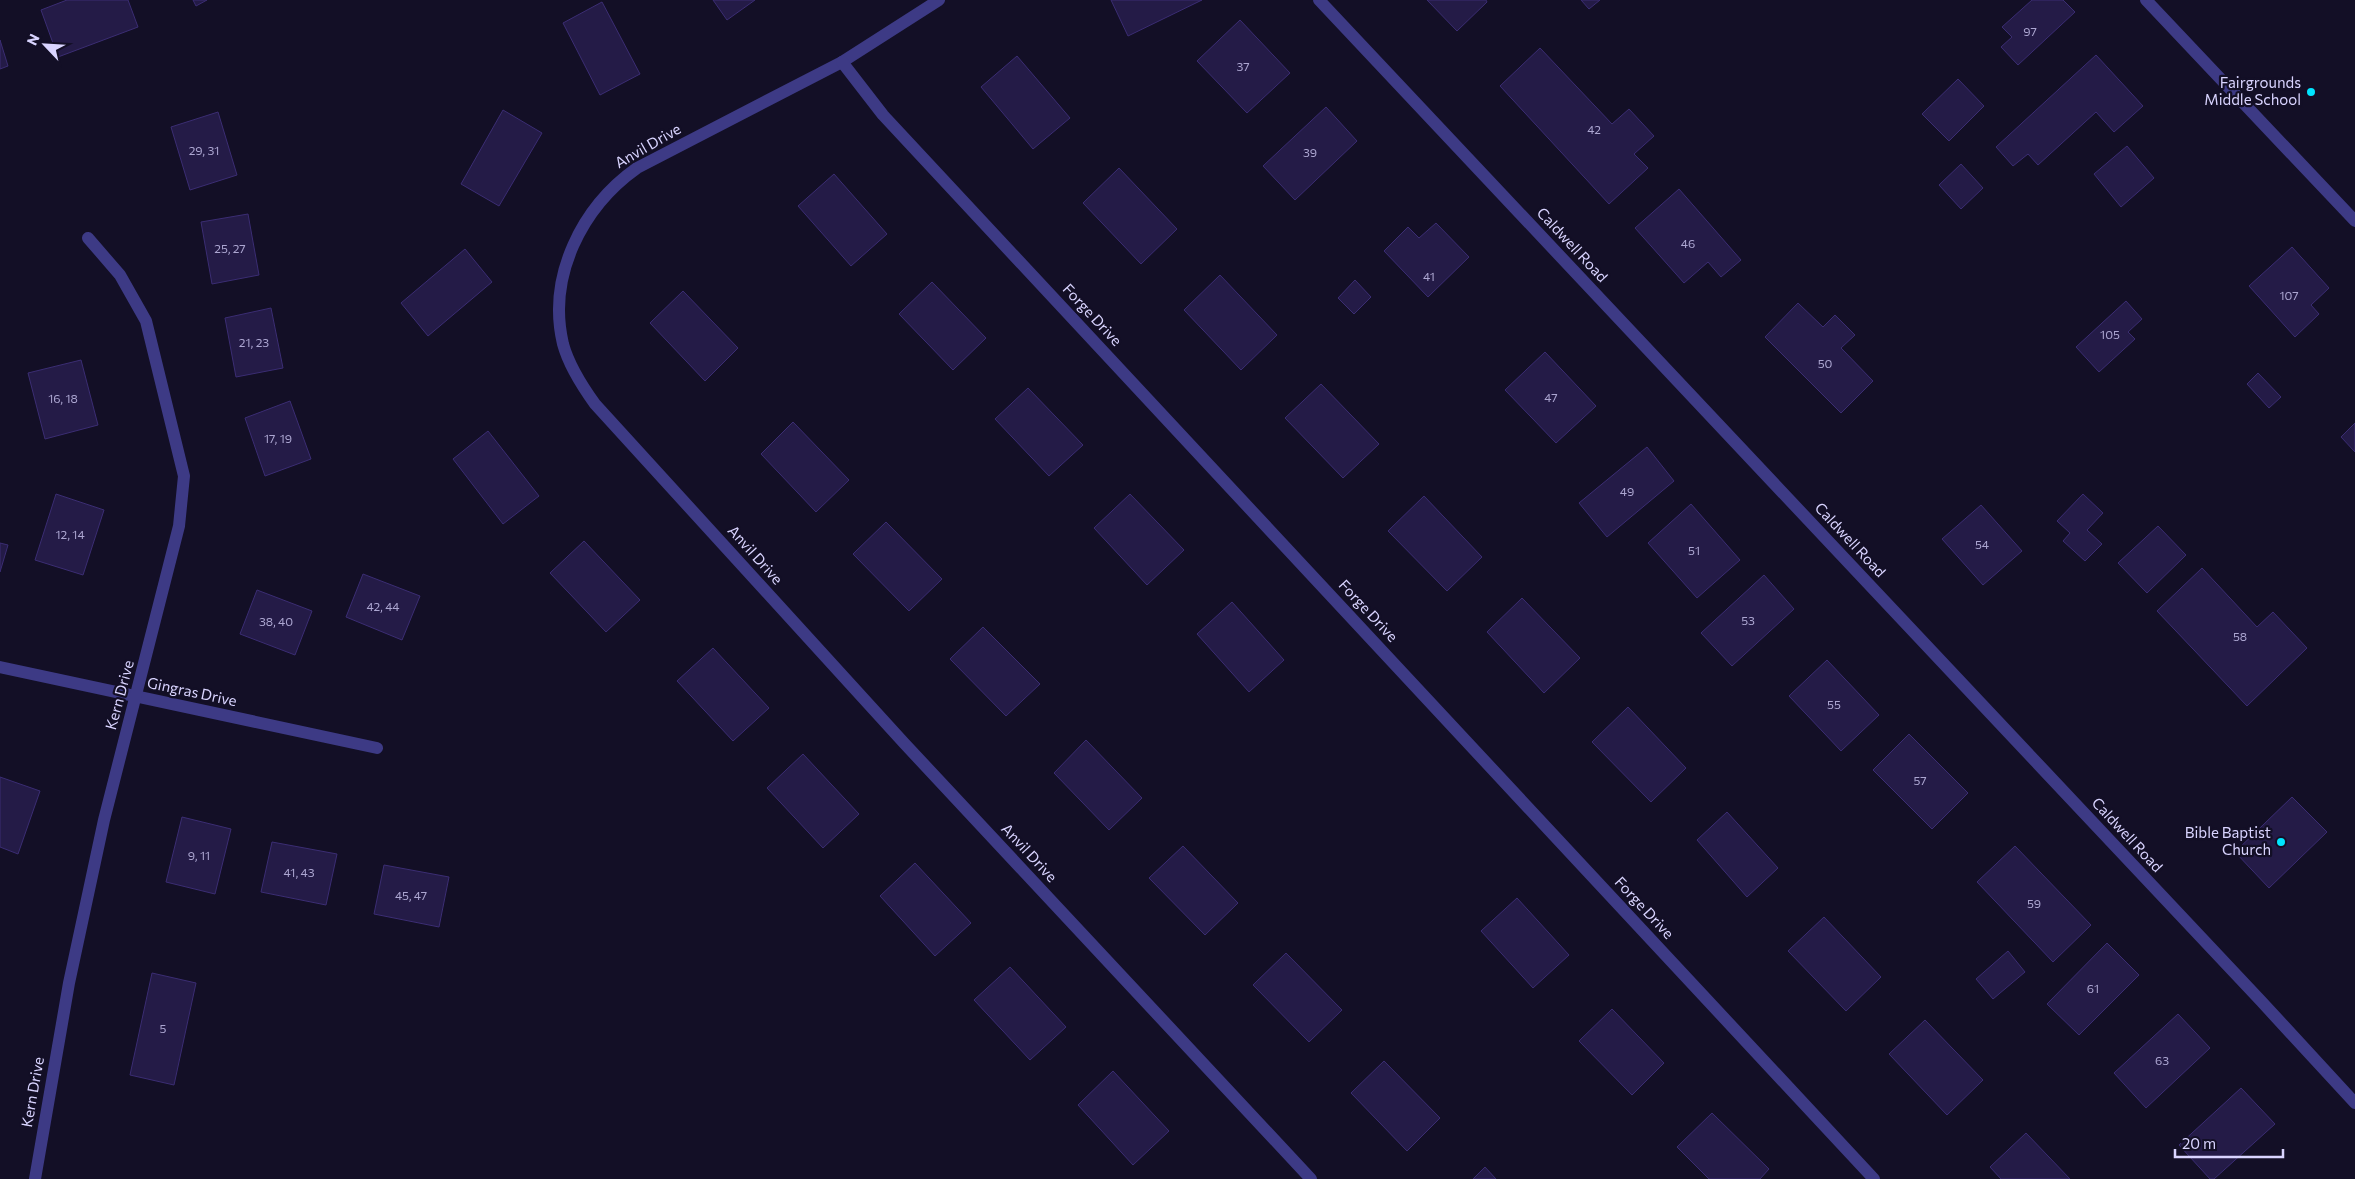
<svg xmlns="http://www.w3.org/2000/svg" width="2355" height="1179" font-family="Commissioner,sans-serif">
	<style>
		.building { fill: #241b47; stroke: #3b2d73 }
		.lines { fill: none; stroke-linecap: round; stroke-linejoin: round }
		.minor { stroke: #3d3a85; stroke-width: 12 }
		.poi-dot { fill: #00e5ff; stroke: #130f26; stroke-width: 2 }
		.labels { text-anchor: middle; stroke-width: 4.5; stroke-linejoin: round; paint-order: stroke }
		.number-label { font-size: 12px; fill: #aca6d1 }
		.poi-label { font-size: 15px; fill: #d9d4ff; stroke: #130f26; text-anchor: end }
		.street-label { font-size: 15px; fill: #d9d4ff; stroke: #130f26 }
	</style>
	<rect width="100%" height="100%" fill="#130f26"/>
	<!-- building -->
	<g class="building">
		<polygon points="67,0 128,0 138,27 58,57 41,10"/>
		<polygon points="193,0 207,0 196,6"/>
		<polygon points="713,0 755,0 727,20"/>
		<polygon points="1111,0 1202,0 1128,36"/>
		<polygon points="1427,0 1486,0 1487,2 1457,31"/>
		<polygon points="1581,0 1600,0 1589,9"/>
		<polygon points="2032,0 2063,0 2075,12 2018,65 2001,47 2012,37 2002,27"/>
		<polygon points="602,2 640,74 600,95 563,23"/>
		<polygon points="1240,20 1290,73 1247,113 1197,61"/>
		<polygon points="0,40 8,66 0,69"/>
		<polygon points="1540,48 1612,124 1629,109 1654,136 1634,154 1648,168 1609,204 1500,86"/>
		<polygon points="2096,55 2143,106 2114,132 2096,112 2038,165 2028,154 2013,166 1996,147"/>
		<polygon points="1017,56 1070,118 1033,149 981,87"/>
		<polygon points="1958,79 1984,106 1949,141 1922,114"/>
		<polygon points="1326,107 1357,141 1295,200 1263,166"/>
		<polygon points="503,110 542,133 499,206 461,184"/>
		<polygon points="218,112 237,175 190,190 171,127"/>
		<polygon points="2127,146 2154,178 2121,207 2094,174"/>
		<polygon points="1961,164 1983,188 1961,209 1939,185"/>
		<polygon points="1119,168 1177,229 1141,264 1083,203"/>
		<polygon points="834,174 887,234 851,266 798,206"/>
		<polygon points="1679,189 1741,260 1721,277 1708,262 1684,283 1635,228"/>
		<polygon points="248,214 259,275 212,284 201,222"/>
		<polygon points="1436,223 1469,257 1428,297 1384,251 1408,227 1419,238"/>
		<polygon points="2292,247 2329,288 2311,305 2319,314 2295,337 2249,286"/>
		<polygon points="465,249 492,282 428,336 401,303"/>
		<polygon points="1220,275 1277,335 1241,370 1184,310"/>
		<polygon points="1355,280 1371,297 1354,314 1338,298"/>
		<polygon points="932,282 986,338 953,370 899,314"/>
		<polygon points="683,291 738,348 705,381 650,323"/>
		<polygon points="2126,301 2142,319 2128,332 2135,339 2099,372 2076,347"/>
		<polygon points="1798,303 1823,327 1835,315 1855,335 1841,348 1873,381 1841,413 1765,337"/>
		<polygon points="271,308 283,368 236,377 225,318"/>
		<polygon points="1545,352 1596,406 1556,443 1505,390"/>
		<polygon points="81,360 98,425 45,439 28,373"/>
		<polygon points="2258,373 2281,397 2269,408 2247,384"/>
		<polygon points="1321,384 1379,444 1343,478 1285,418"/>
		<polygon points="1028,388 1083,445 1049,476 995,419"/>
		<polygon points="290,401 311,459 265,476 245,418"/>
		<polygon points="793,422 849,480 816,512 761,454"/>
		<polygon points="2355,423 2355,452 2341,437"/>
		<polygon points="488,431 539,496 503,524 453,459"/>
		<polygon points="1647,447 1674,481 1607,537 1579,503"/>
		<polygon points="56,494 104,510 83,575 35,560"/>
		<polygon points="1130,494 1184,550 1147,585 1094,528"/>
		<polygon points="2083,494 2103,513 2087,530 2102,544 2085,561 2063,541 2070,533 2057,521"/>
		<polygon points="1424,496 1482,557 1447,591 1388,531"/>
		<polygon points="1691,504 1740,560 1697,598 1648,543"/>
		<polygon points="1981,505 2022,551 1983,585 1942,539"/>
		<polygon points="886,522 942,579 909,611 853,554"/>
		<polygon points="2158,526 2186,555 2147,593 2118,563"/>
		<polygon points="584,541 640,600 606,632 550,573"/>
		<polygon points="0,543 8,545 0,572"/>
		<polygon points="2202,568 2257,627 2273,612 2307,648 2247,706 2157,611"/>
		<polygon points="363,574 420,596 402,640 346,617"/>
		<polygon points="1764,575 1794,609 1732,666 1701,633"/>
		<polygon points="257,590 312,611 295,655 240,634"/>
		<polygon points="1522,598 1580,658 1544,693 1487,632"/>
		<polygon points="1232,602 1284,660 1249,692 1197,634"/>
		<polygon points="983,627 1040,684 1006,716 950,659"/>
		<polygon points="713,648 769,708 733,741 677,681"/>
		<polygon points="1827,660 1879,715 1841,751 1789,696"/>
		<polygon points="1628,707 1686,768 1651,802 1592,742"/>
		<polygon points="1909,734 1968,793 1932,829 1873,770"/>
		<polygon points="1086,740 1142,798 1109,830 1054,773"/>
		<polygon points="803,754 859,814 823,848 767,788"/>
		<polygon points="0,777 40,791 18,854 0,847"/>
		<polygon points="2292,797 2327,832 2269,888 2235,852"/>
		<polygon points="1727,812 1778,868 1747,897 1697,840"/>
		<polygon points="182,817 231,829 215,894 166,882"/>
		<polygon points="272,842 337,854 326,905 261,892"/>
		<polygon points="1183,846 1238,903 1205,935 1149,878"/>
		<polygon points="2015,846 2091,925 2053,962 1977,882"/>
		<polygon points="915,863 971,923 935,956 880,896"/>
		<polygon points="384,865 449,877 439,927 374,914"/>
		<polygon points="1517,898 1569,955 1533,988 1481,931"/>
		<polygon points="1824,917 1881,977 1846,1011 1788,951"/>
		<polygon points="2107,943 2139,975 2079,1035 2047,1004"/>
		<polygon points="2008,951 2025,972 1993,999 1976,979"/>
		<polygon points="1286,953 1342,1010 1309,1042 1253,985"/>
		<polygon points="1010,967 1066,1027 1030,1060 974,1000"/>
		<polygon points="152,973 196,983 174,1085 130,1075"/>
		<polygon points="1612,1009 1664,1063 1632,1095 1579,1041"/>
		<polygon points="2178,1014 2210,1048 2146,1108 2114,1073"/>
		<polygon points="1925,1020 1983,1080 1947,1115 1889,1054"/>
		<polygon points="1384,1061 1440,1118 1407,1151 1351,1093"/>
		<polygon points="1113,1071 1169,1131 1133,1165 1078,1105"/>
		<polygon points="2241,1088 2275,1124 2214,1179 2210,1179 2179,1145"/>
		<polygon points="1712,1113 1769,1169 1760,1179 1709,1179 1677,1147"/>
		<polygon points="2026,1133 2070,1179 2001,1179 1990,1167"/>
		<polygon points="1485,1167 1496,1179 1473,1179"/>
	</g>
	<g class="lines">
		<!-- minor -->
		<g class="minor">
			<path d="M939,0l-97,62 -205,106c-55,39 -90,108 -74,176 6,22 19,42 32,60l309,339 407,436"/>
			<polyline points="1319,0 2261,1001 2355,1103"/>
			<polyline points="2146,0 2355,221"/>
			<polyline points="842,62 883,115 1874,1179"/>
			<polyline points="0,667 377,748"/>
			<polyline points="35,1179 69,983 104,820 179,526 184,476 146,321 120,275 88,238"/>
		</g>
	</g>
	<!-- markers -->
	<g class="poi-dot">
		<circle cx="2311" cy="92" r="5"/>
		<circle cx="2281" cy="842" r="5"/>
	</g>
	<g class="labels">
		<!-- number labels -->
		<g class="number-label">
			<text x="2030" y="36">97</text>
			<text x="1243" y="71">37</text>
			<text x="1594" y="134">42</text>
			<text x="204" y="155">29, 31</text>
			<text x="1310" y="157">39</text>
			<text x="1688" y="248">46</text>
			<text x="230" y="253">25, 27</text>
			<text x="1429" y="281">41</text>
			<text x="2289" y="300">107</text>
			<text x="2110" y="339">105</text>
			<text x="254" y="347">21, 23</text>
			<text x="1825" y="368">50</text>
			<text x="1551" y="402">47</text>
			<text x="63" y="403">16, 18</text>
			<text x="278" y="443">17, 19</text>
			<text x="1627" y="496">49</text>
			<text x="70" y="539">12, 14</text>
			<text x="1982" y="549">54</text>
			<text x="1694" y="555">51</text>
			<text x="383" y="611">42, 44</text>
			<text x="1748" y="625">53</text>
			<text x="276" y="626">38, 40</text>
			<text x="2240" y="641">58</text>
			<text x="1834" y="709">55</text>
			<text x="1920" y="785">57</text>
			<text x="199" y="860">9, 11</text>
			<text x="299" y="877">41, 43</text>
			<text x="411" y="900">45, 47</text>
			<text x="2034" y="908">59</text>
			<text x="2093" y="993">61</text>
			<text x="163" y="1033">5</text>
			<text x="2162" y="1065">63</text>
		</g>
		<!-- poi labels -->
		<g class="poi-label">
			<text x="2301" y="88">Fairgrounds<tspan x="2301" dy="17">Middle School</tspan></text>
			<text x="2271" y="838">Bible Baptist<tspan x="2271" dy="17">Church</tspan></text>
		</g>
		<!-- street labels -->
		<g class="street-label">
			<text transform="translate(648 146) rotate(-30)" y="5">Anvil Drive</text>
			<text transform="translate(1572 245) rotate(47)" y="5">Caldwell Road</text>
			<text transform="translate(1092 315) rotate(47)" y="5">Forge Drive</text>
			<text transform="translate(1850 540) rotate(47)" y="5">Caldwell Road</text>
			<text transform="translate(755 555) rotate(48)" y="5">Anvil Drive</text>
			<text transform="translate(1368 611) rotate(47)" y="5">Forge Drive</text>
			<text transform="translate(192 692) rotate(12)" y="5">Gingras Drive</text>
			<text transform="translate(120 695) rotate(-75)" y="5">Kern Drive</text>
			<text transform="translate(2127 835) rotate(47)" y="5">Caldwell Road</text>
			<text transform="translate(1029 853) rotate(47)" y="5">Anvil Drive</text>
			<text transform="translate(1644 908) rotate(47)" y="5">Forge Drive</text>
			<text transform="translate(33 1092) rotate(-80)" y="5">Kern Drive</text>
		</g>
	</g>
	<!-- north arrow -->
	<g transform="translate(45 45) rotate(295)" stroke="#130f26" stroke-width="4" paint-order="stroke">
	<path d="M0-4L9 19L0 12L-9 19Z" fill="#d9d4ff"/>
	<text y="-8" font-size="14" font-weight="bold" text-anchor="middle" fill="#d9d4ff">N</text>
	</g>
	<!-- scale -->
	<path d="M2175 1149v8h108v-8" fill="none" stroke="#d9d4ff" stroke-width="2.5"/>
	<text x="2182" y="1149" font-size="15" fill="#d9d4ff" stroke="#130f26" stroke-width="4" paint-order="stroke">20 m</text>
</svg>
